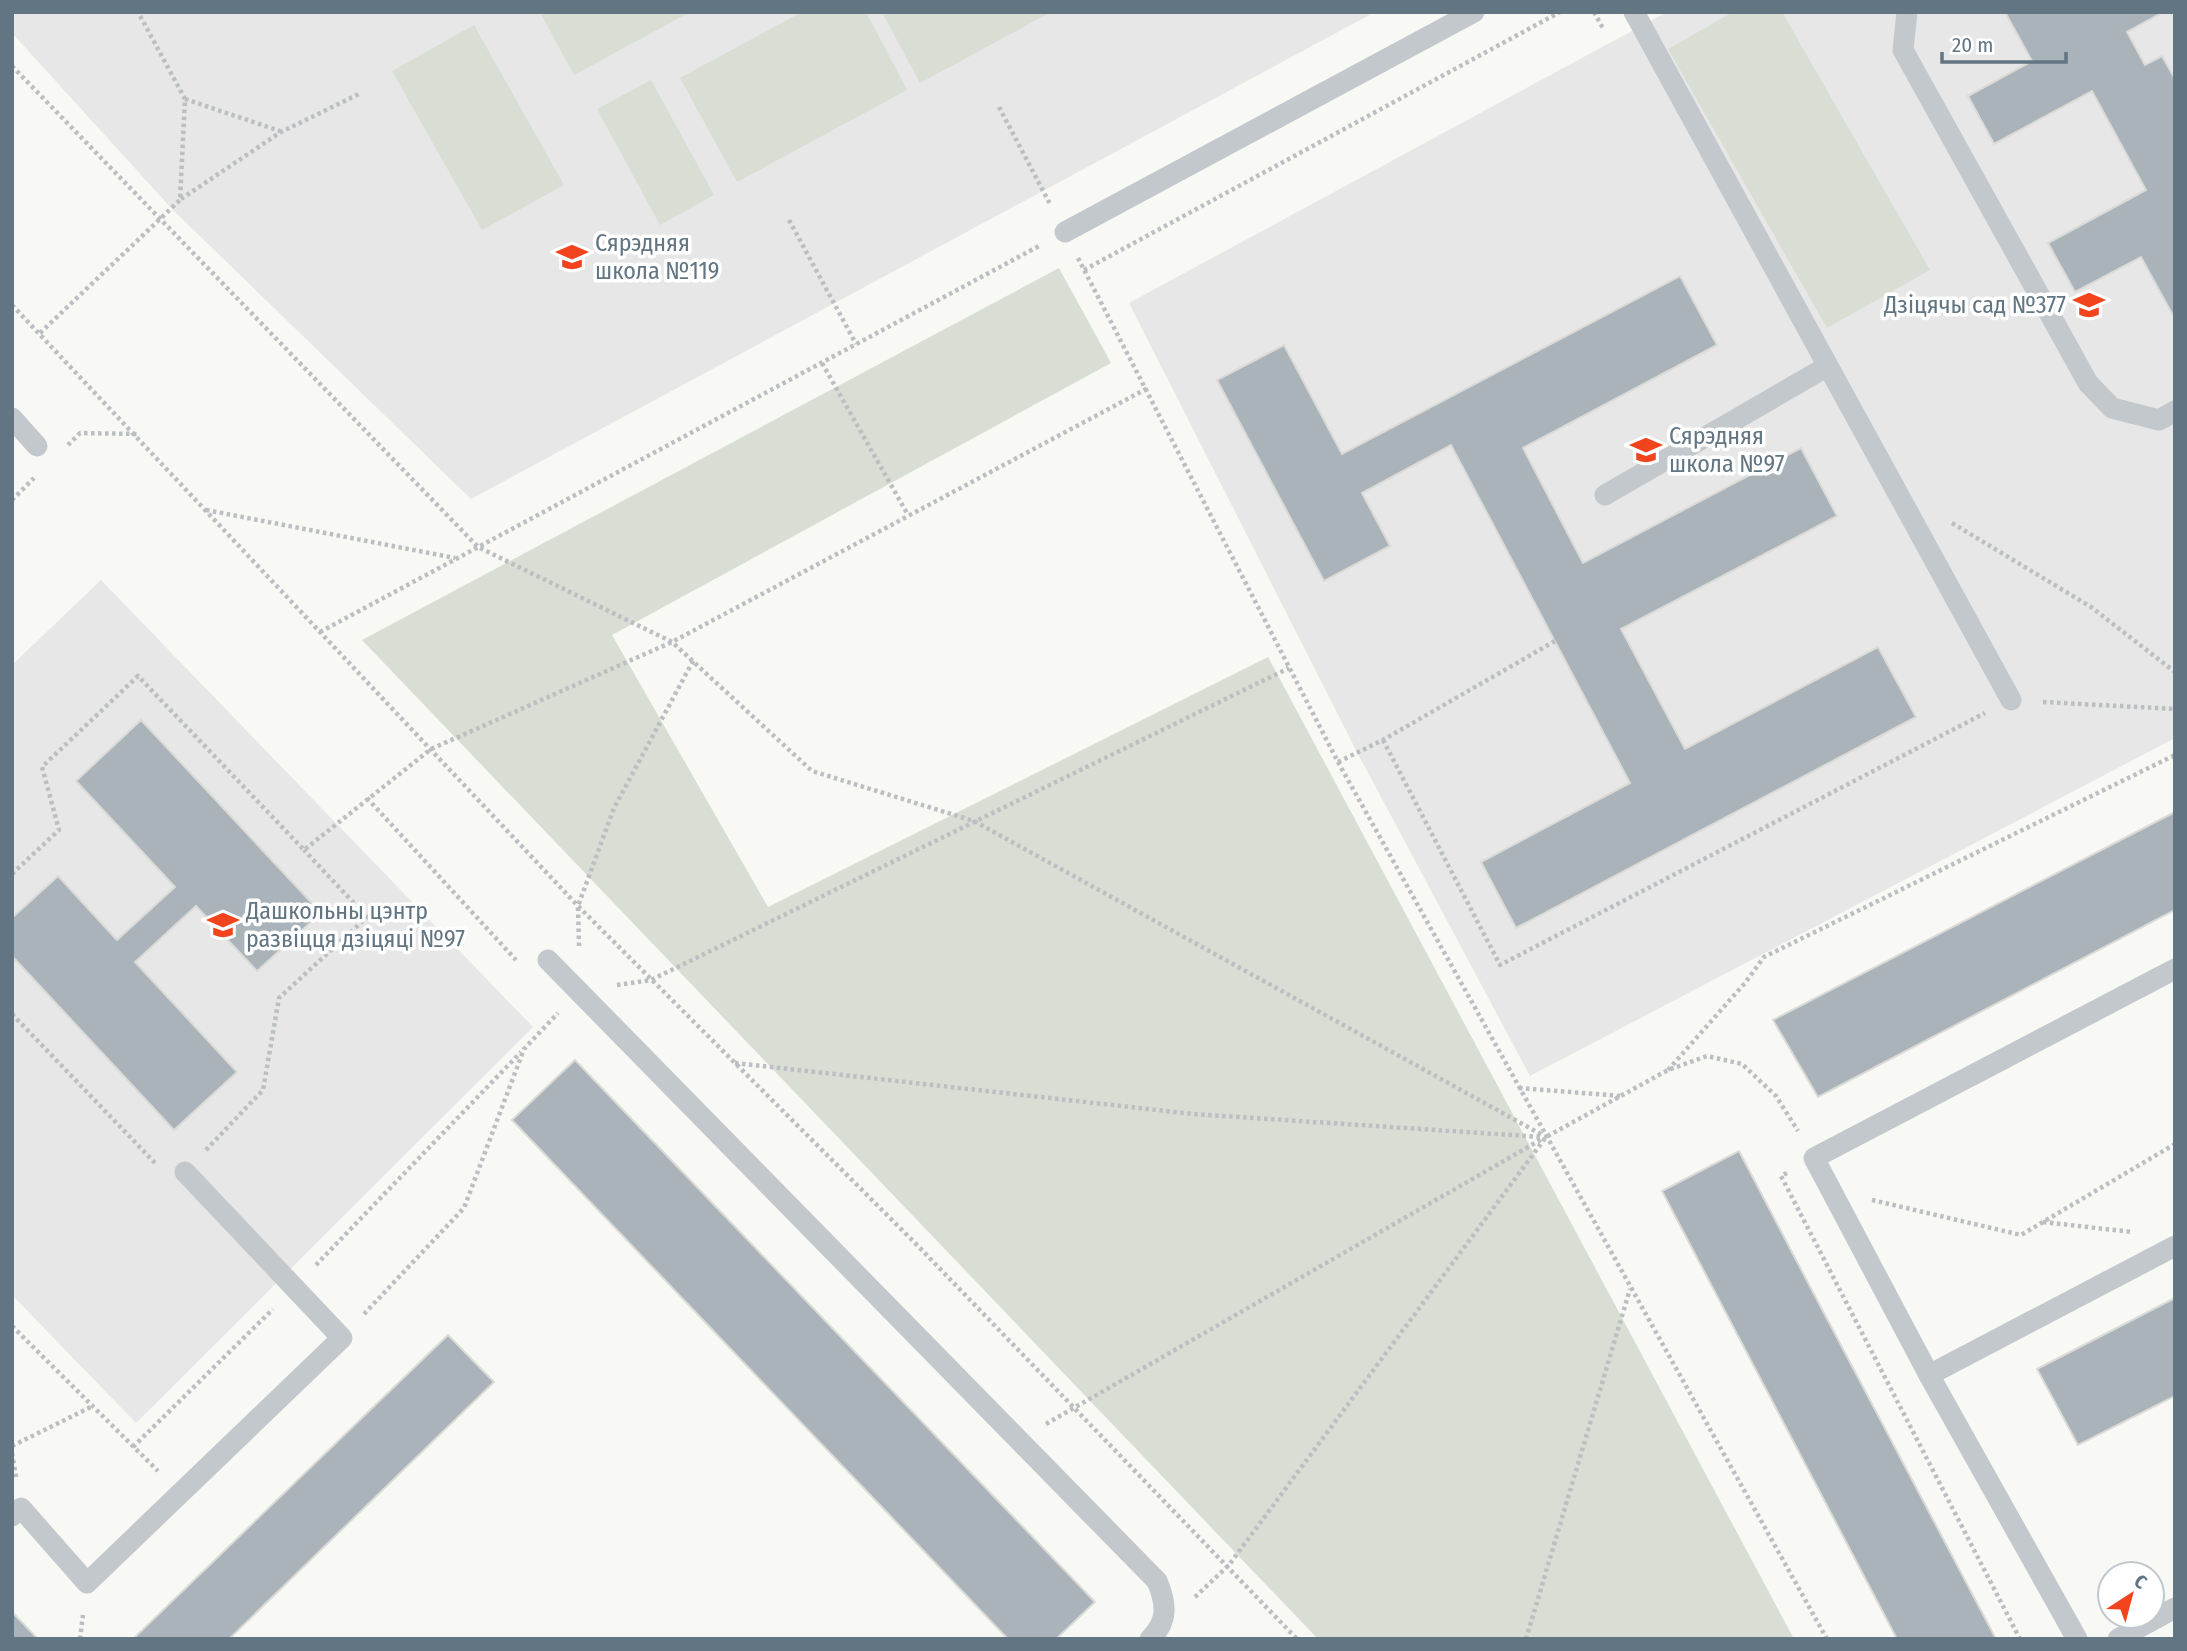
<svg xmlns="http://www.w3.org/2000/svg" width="2187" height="1651" font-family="'Fira Sans Condensed',sans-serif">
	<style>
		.built { fill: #e6e7e6 }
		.green { fill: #d8ded4 }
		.building { fill: #a9b3b9; stroke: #dadad7; stroke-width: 2 }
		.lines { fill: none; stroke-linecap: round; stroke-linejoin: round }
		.path { stroke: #bbbfc1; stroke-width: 4.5; stroke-dasharray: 3.5 3.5; stroke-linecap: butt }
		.lane { stroke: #c3c8cc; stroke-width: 21 }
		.labels { text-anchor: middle; stroke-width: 7; stroke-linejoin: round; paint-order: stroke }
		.poi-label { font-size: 24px; fill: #617582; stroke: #fff; text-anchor: start }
	</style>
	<rect width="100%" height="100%" fill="#f8f8f5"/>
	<!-- built -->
	<g class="built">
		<polygon points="12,12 1375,12 471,499 172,209 12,33"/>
		<polygon points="1667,12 2175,12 2175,738 1530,1076 1357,752 1129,303"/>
		<polygon points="101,580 533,1027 136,1423 12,1295 12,665"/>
	</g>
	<!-- green -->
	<g class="green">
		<polygon points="540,12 690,12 574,75"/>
		<polygon points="802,12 866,12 907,90 737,182 680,78"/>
		<polygon points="882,12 1051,12 920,83"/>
		<polygon points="1733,12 1782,12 1930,270 1827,328 1668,49"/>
		<polygon points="474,25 564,185 482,230 392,71"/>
		<polygon points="651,80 714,195 660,225 597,109"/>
		<polygon points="1059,268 1111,363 612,635 768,907 1268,657 1794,1639 1318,1639 362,640"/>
	</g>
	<!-- building -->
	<g class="building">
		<polygon points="2005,12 2163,12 2127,32 2145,65 2162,56 2175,79 2175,319 2141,257 2075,292 2048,243 2146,190 2092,91 1994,144 1968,96 2032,61"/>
		<polygon points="1680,276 1717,345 1523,448 1583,563 1801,448 1837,516 1621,629 1685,749 1878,647 1916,717 1516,928 1481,862 1630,783 1451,445 1362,493 1390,546 1324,581 1217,380 1284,345 1342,454"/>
		<polygon points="141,720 321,913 257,971 196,906 135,962 237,1072 174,1130 12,956 12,918 58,876 117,940 175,887 76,781"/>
		<polygon points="2175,812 2175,910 1818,1097 1773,1020"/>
		<polygon points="575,1060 1095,1602 1056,1639 1008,1639 512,1120"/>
		<polygon points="1739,1151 1806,1279 1996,1639 1897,1639 1662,1191"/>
		<polygon points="2175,1298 2175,1396 2078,1445 2037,1369"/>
		<polygon points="448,1335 494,1382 229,1639 133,1639"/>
		<polygon points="12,1612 38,1639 12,1639"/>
	</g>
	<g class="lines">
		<!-- path -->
		<g class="path">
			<polyline points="1594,12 1604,30"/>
			<polyline points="12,66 478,547 672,642 812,771 974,821 1546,1137"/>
			<polyline points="185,99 280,131"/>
			<polyline points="999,107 1050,204"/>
			<polyline points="181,199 281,132 361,93"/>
			<polyline points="789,220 856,344"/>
			<polyline points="1078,258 1338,762 1827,1639"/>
			<polyline points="1084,270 1560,12"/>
			<polyline points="12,305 578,906 918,1246 1297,1639"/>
			<polyline points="40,333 180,200 185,99 138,12"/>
			<polyline points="822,363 908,515"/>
			<polyline points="68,445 80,433 137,434"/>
			<polyline points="12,500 34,478"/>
			<polyline points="206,510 455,558"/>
			<polyline points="1952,523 2091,607 2175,672"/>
			<polyline points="320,632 1039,246"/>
			<polyline points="2043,702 2175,709"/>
			<polyline points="1383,740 1500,965 1985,713"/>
			<polyline points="1338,762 1383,740 1555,641"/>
			<polyline points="367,798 516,960"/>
			<polyline points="12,874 59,830 42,767 138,676 304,850 431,749 672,642 1148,388"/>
			<polyline points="579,946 578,906 614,808 693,661"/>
			<polyline points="617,985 651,980 1289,668"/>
			<polyline points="12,1014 156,1164"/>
			<polyline points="735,1063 1193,1114 1542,1137"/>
			<polyline points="1668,1070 1745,983 1764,957 2175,755"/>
			<polyline points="1519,1088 1621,1096"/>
			<polyline points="206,1150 263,1090 279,998 367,917 304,850"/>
			<polyline points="1787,1173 1781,1176 2020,1639"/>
			<polyline points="1872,1200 2021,1235 2175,1144"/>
			<polyline points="2043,1222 2132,1232"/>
			<polyline points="316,1265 521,1052"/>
			<polyline points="364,1314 464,1208 524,1049 558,1013"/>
			<polyline points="12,1326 158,1471"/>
			<polyline points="1046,1424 1542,1139"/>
			<polyline points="12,1446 93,1406"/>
			<polyline points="133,1447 273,1309"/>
			<polyline points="12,1453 16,1477"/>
			<polyline points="1195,1597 1229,1565 1546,1137 1668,1070 1707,1056 1742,1064 1776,1096 1798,1131"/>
			<polyline points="80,1639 83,1615"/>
			<polyline points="1526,1639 1630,1289"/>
		</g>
		<!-- lane -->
		<g class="lane">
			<polyline points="1634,12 2011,700"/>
			<polyline points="1907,12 1903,50 2088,383 2112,408 2159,420 2175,411"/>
			<polyline points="1065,232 1474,12"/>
			<polyline points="12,418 37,446"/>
			<polyline points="1605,495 1828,366"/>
			<path d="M548,960l609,621c9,21 12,40 -7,58"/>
			<polyline points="1929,1375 2175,1246"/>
			<polyline points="12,1516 21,1508 87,1583 342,1338 185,1172"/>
			<polyline points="2077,1639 1929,1375 1814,1158 2175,969"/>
			<polyline points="2118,1639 2175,1608"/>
		</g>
	</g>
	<!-- icons -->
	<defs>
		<symbol id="school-bare" viewBox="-9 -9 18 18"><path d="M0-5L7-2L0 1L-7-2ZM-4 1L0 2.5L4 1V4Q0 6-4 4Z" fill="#f1431c" stroke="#fff" stroke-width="2.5" paint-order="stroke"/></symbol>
	</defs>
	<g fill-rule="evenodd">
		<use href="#school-bare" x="550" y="235" width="44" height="44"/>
		<use href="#school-bare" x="2067" y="283" width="44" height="44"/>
		<use href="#school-bare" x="1624" y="428" width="44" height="44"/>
		<use href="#school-bare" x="201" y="903" width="44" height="44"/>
	</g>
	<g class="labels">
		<!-- poi labels -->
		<g class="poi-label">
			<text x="595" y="251">Сярэдняя<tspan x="595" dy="28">школа №119</tspan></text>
			<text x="2066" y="313" text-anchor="end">Дзіцячы сад №377</text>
			<text x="1669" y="444">Сярэдняя<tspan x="1669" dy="28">школа №97</tspan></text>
			<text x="246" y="919">Дашкольны цэнтр<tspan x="246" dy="28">развіцця дзіцяці №97</tspan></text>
		</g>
	</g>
	<!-- border -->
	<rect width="2187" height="1651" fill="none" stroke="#617582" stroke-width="28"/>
	<!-- north arrow -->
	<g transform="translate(2131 1595) rotate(36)"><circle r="33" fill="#ffffff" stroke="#c0c8cd" stroke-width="2"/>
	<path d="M0-5L12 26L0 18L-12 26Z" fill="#f1431c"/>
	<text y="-10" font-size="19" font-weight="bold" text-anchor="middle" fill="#617582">С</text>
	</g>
	<!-- scale -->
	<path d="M1942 52v10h124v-10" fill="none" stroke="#617582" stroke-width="3.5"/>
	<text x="1952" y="52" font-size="21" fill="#617582" stroke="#ffffff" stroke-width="5" paint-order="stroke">20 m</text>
</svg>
